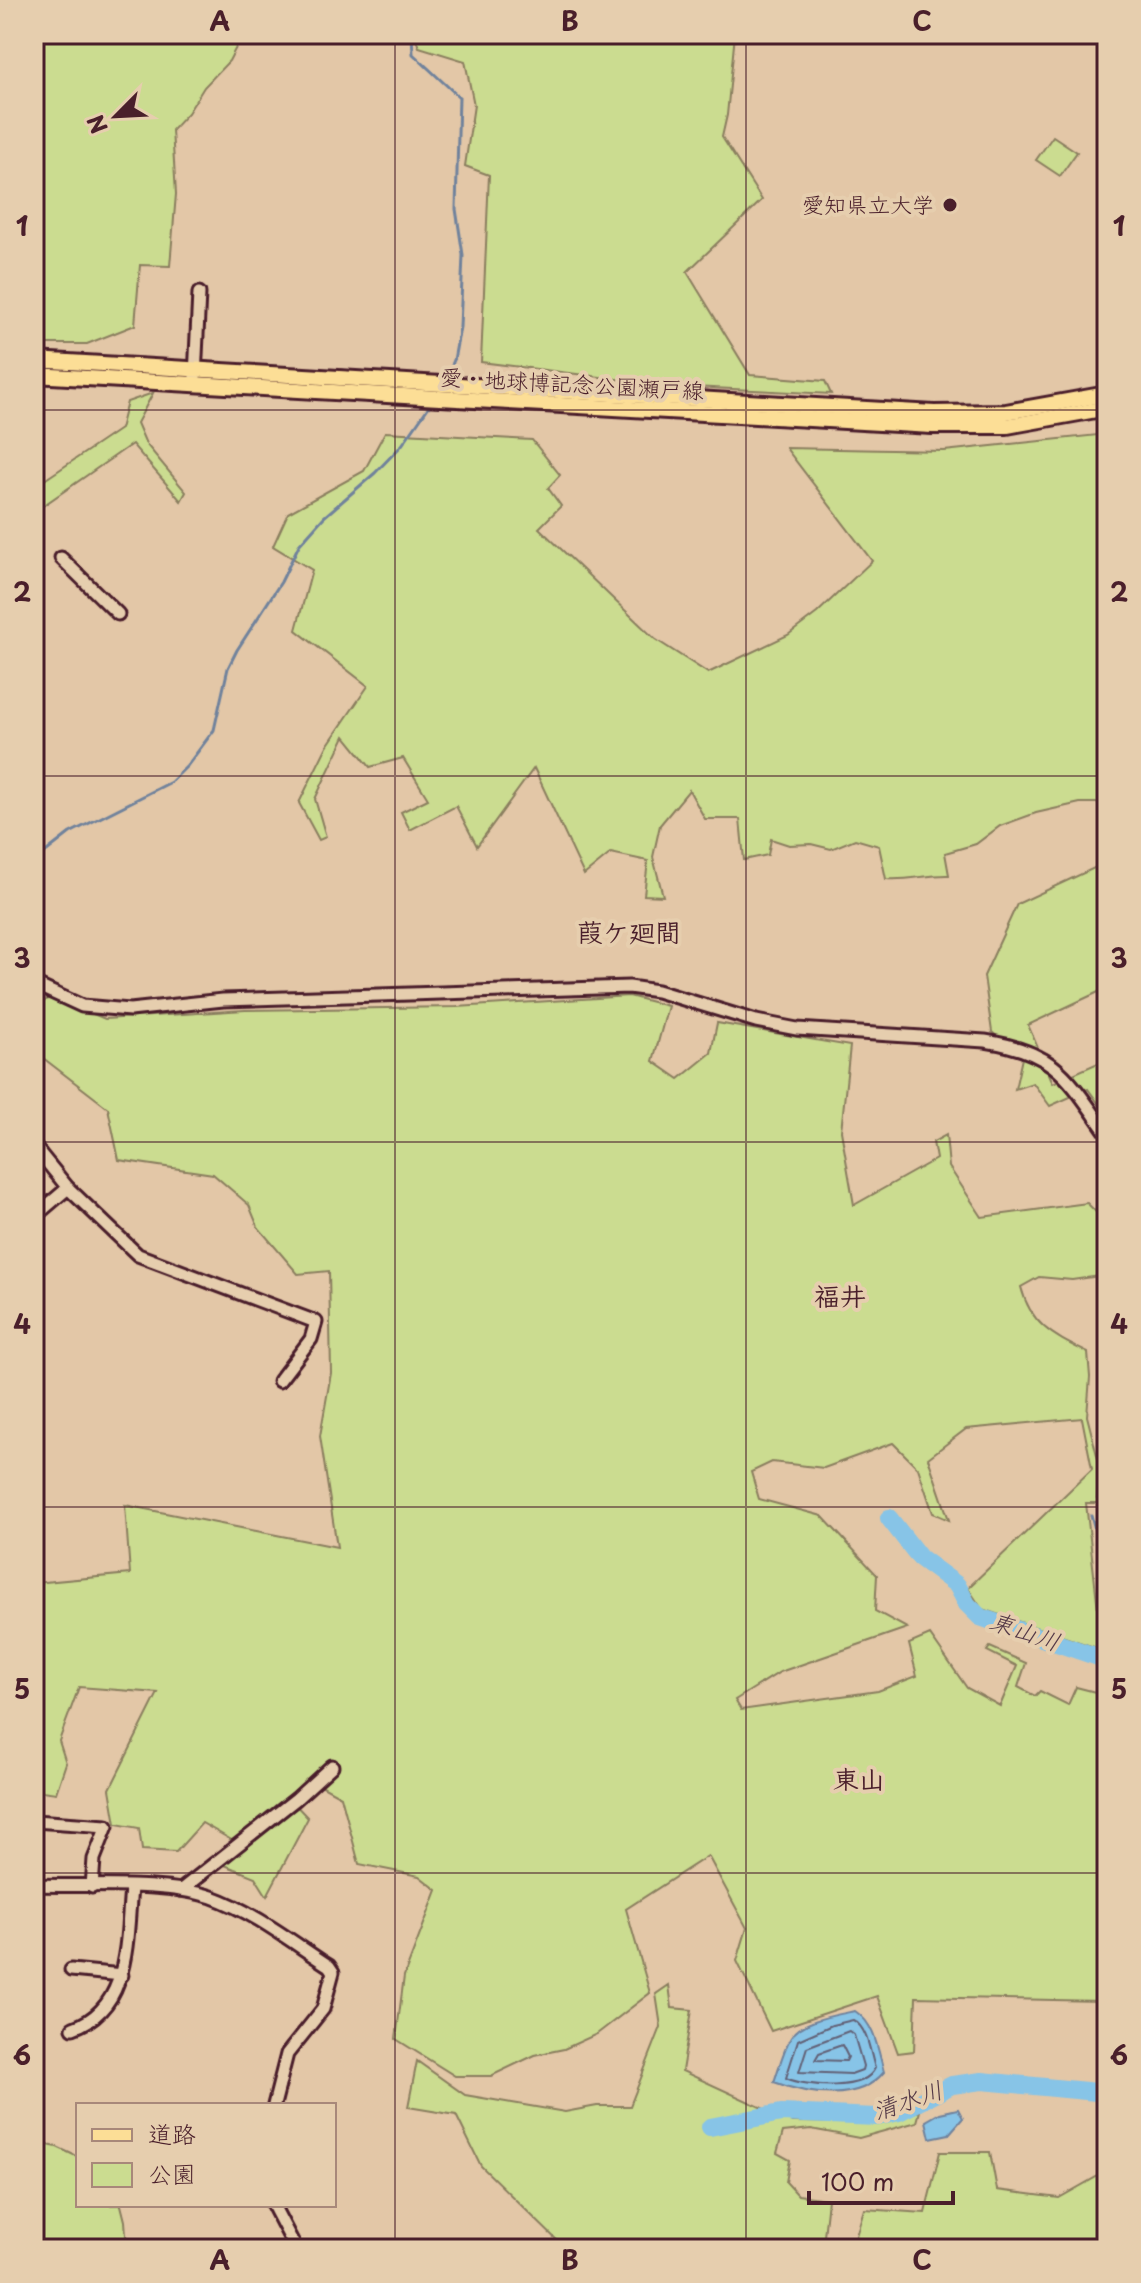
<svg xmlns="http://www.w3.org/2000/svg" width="1141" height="2283" font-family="'Playpen Sans','Klee One',sans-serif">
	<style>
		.green { fill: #cbdc90; stroke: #8a7e5e; stroke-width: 2 }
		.water { fill: #87c4e7; stroke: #6f829c; stroke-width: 2 }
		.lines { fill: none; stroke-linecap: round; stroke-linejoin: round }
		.shore { stroke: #626176; stroke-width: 2 }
		.stream { stroke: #6f829c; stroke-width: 3 }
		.river { stroke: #87c4e7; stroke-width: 18 }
		.minor-casing { stroke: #4a1f2b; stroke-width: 17 }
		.major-casing { stroke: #4a1f2b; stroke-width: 20 }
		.minor { stroke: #e6ceae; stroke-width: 11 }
		.major { stroke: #fcde96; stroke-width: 14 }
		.grid { fill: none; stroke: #4a1f2b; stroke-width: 2; stroke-opacity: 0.55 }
		.poi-dot { fill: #4a1f2b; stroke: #e6ceae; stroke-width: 3 }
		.labels { text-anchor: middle; stroke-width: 8; stroke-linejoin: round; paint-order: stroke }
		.poi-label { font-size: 22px; fill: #4a1f2b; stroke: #e6ceae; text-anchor: end }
		.street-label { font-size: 22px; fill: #4a1f2b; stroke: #e6ceae }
		.water-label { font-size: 24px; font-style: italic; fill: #533847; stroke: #e6ceae }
		.quarter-label { font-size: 26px; font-weight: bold; fill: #4a1f2b; stroke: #e6ceae }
		.neatline { fill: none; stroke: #4a1f2b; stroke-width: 3 }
		.grid-label { font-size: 26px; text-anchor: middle; font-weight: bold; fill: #4a1f2b }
	</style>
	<rect width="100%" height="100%" fill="#e3c7a7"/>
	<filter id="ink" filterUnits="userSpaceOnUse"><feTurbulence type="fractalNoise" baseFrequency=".0125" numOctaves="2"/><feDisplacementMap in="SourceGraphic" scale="16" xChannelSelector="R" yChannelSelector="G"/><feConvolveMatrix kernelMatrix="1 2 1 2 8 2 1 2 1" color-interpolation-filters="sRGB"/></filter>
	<g filter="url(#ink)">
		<!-- green -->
		<g class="green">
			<polygon points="34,34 243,34 229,61 204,87 188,113 172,130 176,194 170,266 140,265 135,325 87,344 34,344"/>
			<polygon points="414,34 735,34 727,115 722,137 762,200 687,272 750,375 825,381 831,394 672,386 481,362 489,175 465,166 474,105 465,61 419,47"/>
			<polygon points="1053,136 1077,152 1060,176 1036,160"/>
			<polygon points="153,393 137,423 146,444 186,492 181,501 132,444 34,512 34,487 120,429 127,402"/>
			<path d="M385,432l147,8 28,35 -12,13 13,18 -22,22 116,111 53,34 80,-38 29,-22 55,-52 -86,-113 158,3 163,-17v369h-27l-44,10 -36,13 -24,18 -31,9 4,22c-21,-1 -40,6 -63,4l-7,-33 -24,-7 -24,10 -20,-5 -22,1 -18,-6 -3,16 -24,5 -4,-41h-35l-16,-29 -29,35 -7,32 10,39 -19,-1 4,-34 -37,-8 -27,22 -50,-107 -57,78 -21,-40 -46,24 -9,-18 27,-13 -25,-41 -33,9 -25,-31 -30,63 11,38 -7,3 -20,-37 28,-57 41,-60 -72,-56 16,-60 -39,-24 15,-33 76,-42z"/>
			<polygon points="1107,862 1107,988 1028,1025 1053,1083 1107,1059 1107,1115 1088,1089 1050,1106 1033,1083 1015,1089 1022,1058 992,1032 984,976 1017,904"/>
			<path d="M629,996l39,10 -15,55 26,18 32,-26 6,-30 133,23 -9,85 13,74 82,-46 -3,-17 13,-7 3,32 33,50 105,-14 20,20v52l-35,5 -33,-3 -18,10c10,39 33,49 67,66l2,24 -3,39 13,51 -3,31h10v5h-21l13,116 7,32 -124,-42 -14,-21 124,-119 -10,-51 -116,11 -38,29 21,62 -16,-7 -15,-45 -25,-25 -69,25 -52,-6 -21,10 8,27 63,17 55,59 -2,36 32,17 -127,44 -45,28 6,10 137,-19 39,-15 -8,-32 21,-9 37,53 33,18 17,-40 -30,-15 3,-4 36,16 -8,24 17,9 5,-5 28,14 8,-18 31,8v308l-6,-2 -185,-4 -2,54 -16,2 -21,-57 -106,35 -34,-70 10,-33 -39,-72 -82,53 24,84 -53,41 -33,15 -29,6 -44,21h-36l-59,-37 8,-63 33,-86 -18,-14 -60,-12 -18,-68 -31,-17 -20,20 18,19 -41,78 -12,-19 -33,-13 13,-22 -33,-19 -26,29 -34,-2 -3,-22 -23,-4 -6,-35 48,-96 -79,-6 -20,54 7,22 -10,30 -22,-3v-207l96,-9 -5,-69 212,42 -17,-111 11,-63 -2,-102 -31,3 -40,-47 -9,-22 -36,-31 -94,-14 -11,-52 -74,-57v-45l18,-9 53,22 140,-9 212,-3z"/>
			<polygon points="669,1985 672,2008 692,2010 682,2071 793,2122 877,2123 920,2111 917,2122 859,2138 811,2129 783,2132 777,2153 790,2160 786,2182 798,2195 828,2199 823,2246 853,2246 864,2209 925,2213 940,2152 990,2152 997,2190 1059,2198 1107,2171 1107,2249 566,2249 481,2166 456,2115 408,2107 417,2061 465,2095 565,2112 597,2106 630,2106 661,2027 656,1994"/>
			<polygon points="34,2142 57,2147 78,2157 78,2205 121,2205 125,2221 127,2249 34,2249"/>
		</g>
		<!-- water -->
		<g class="water">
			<path d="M855,2011c20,13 23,39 29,61 -25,31 -76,23 -110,10 5,-14 9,-31 16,-43 10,-19 46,-24 65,-28z"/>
			<polygon points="958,2109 963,2118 949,2134 930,2138 926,2121 940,2113"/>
		</g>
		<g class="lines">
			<!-- shore -->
			<g class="shore">
				<path d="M853,2020c15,8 17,33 22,48 -10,24 -69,19 -89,10l12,-38 34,-15z"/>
				<polygon points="849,2031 854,2035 863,2066 862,2070 851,2074 799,2072 807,2047"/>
				<polygon points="842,2045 848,2057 846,2061 815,2060 819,2053"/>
			</g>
			<!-- stream -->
			<g class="stream">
				<polyline points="412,34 413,54 459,97 456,209 463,255 460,327 454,360 446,379"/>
				<polyline points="34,861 70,833 171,782 187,766 214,730 228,668 237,650 281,582 299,545 324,517 375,473 402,445 432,402"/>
				<polyline points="1091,1515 1103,1557 1107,1619"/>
			</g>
			<!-- river -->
			<g class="river">
				<polyline points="889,1518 920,1558 957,1585 967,1604 980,1617 1107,1660"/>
				<polyline points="710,2127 781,2113 877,2117 899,2112 952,2085 982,2081 1107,2093"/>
			</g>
			<defs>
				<g id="minor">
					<polyline points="195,377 199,293"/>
					<polyline points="61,558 118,614"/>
					<path d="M34,984l48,22 48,4 93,-10 406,-13 28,4 99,30 41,8 188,12c72,11 83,37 122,92"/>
					<polyline points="34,1146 68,1188 138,1255 316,1322 311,1339 279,1381"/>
					<polyline points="34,1217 68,1188"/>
					<polyline points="34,1821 107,1826 94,1859 92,1887"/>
					<path d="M34,1885c53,2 129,-4 178,12 42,15 80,45 117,69l4,6 -10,37 -36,45 -13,51"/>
					<polyline points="181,1890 296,1799 332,1766"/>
					<polyline points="71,1970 122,1975"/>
					<path d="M73,2028c58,-20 53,-90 58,-140"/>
					<polyline points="273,2205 296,2249"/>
				</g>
				<g id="major">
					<polyline points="34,360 934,413 1006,412 1107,394"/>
					<polyline points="34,375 932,426 1007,426 1107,408"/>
				</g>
			</defs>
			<!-- minor casing -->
			<use href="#minor" class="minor-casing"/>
			<!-- major casing -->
			<use href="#major" class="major-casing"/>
			<!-- minor -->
			<use href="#minor" class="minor"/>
			<!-- major -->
			<use href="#major" class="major"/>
		</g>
	</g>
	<!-- grid -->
	<path class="grid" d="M395,34v2215M746,34v2215M34,410h1073M34,776h1073M34,1142h1073M34,1507h1073M34,1873h1073"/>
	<!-- markers -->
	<circle class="poi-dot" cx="950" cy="205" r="8"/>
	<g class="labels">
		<!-- poi labels -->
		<g class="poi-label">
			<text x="934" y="213">愛知県立大学</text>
		</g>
		<!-- street labels -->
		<g class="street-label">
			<text transform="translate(572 384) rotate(3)" y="8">愛・地球博記念公園瀬戸線</text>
		</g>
		<!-- water labels -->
		<g class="water-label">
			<text transform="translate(1025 1632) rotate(19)" y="8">東山川</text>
			<text transform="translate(908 2101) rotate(-19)" y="8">清水川</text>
		</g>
		<!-- quarter labels -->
		<g class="quarter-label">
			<text x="629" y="942">葭ケ廻間</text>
			<text x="840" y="1306">福井</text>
			<text x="859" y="1789">東山</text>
		</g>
	</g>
	<!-- margin -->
	<rect width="1141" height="2283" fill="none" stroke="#e6ceae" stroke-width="88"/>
	<!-- legend -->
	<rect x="76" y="2103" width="260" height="104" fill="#e6ceae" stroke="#a8887a" stroke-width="2"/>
	<rect x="92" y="2129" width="40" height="12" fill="#fcde96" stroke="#a8887a" stroke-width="2"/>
	<text x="148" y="2143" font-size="24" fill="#4a1f2b">道路</text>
	<rect x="92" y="2163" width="40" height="24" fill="#cbdc90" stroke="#a8887a" stroke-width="2"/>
	<text x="148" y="2183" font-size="24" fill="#4a1f2b">公園</text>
	<!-- north arrow -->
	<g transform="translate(116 116) rotate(246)" stroke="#e6ceae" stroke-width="6" paint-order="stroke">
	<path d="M0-6L14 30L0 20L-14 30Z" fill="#4a1f2b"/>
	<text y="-12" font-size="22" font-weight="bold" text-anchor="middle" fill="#4a1f2b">N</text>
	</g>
	<!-- scale -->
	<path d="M809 2191v12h144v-12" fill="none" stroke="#4a1f2b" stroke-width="4"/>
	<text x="821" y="2191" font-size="24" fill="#4a1f2b" stroke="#e6ceae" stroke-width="6" paint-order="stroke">100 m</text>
	<rect x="44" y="44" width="1053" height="2195" class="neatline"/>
	<g class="grid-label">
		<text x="220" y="31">A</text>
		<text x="570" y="31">B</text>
		<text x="922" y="31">C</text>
		<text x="22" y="236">1</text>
		<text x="1119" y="236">1</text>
		<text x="22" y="602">2</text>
		<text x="1119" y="602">2</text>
		<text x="22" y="968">3</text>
		<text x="1119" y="968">3</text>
		<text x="22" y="1334">4</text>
		<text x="1119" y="1334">4</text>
		<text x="22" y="1699">5</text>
		<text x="1119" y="1699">5</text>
		<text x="22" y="2065">6</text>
		<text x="1119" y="2065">6</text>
		<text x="220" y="2270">A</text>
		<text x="570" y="2270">B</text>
		<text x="922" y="2270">C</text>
	</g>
</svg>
